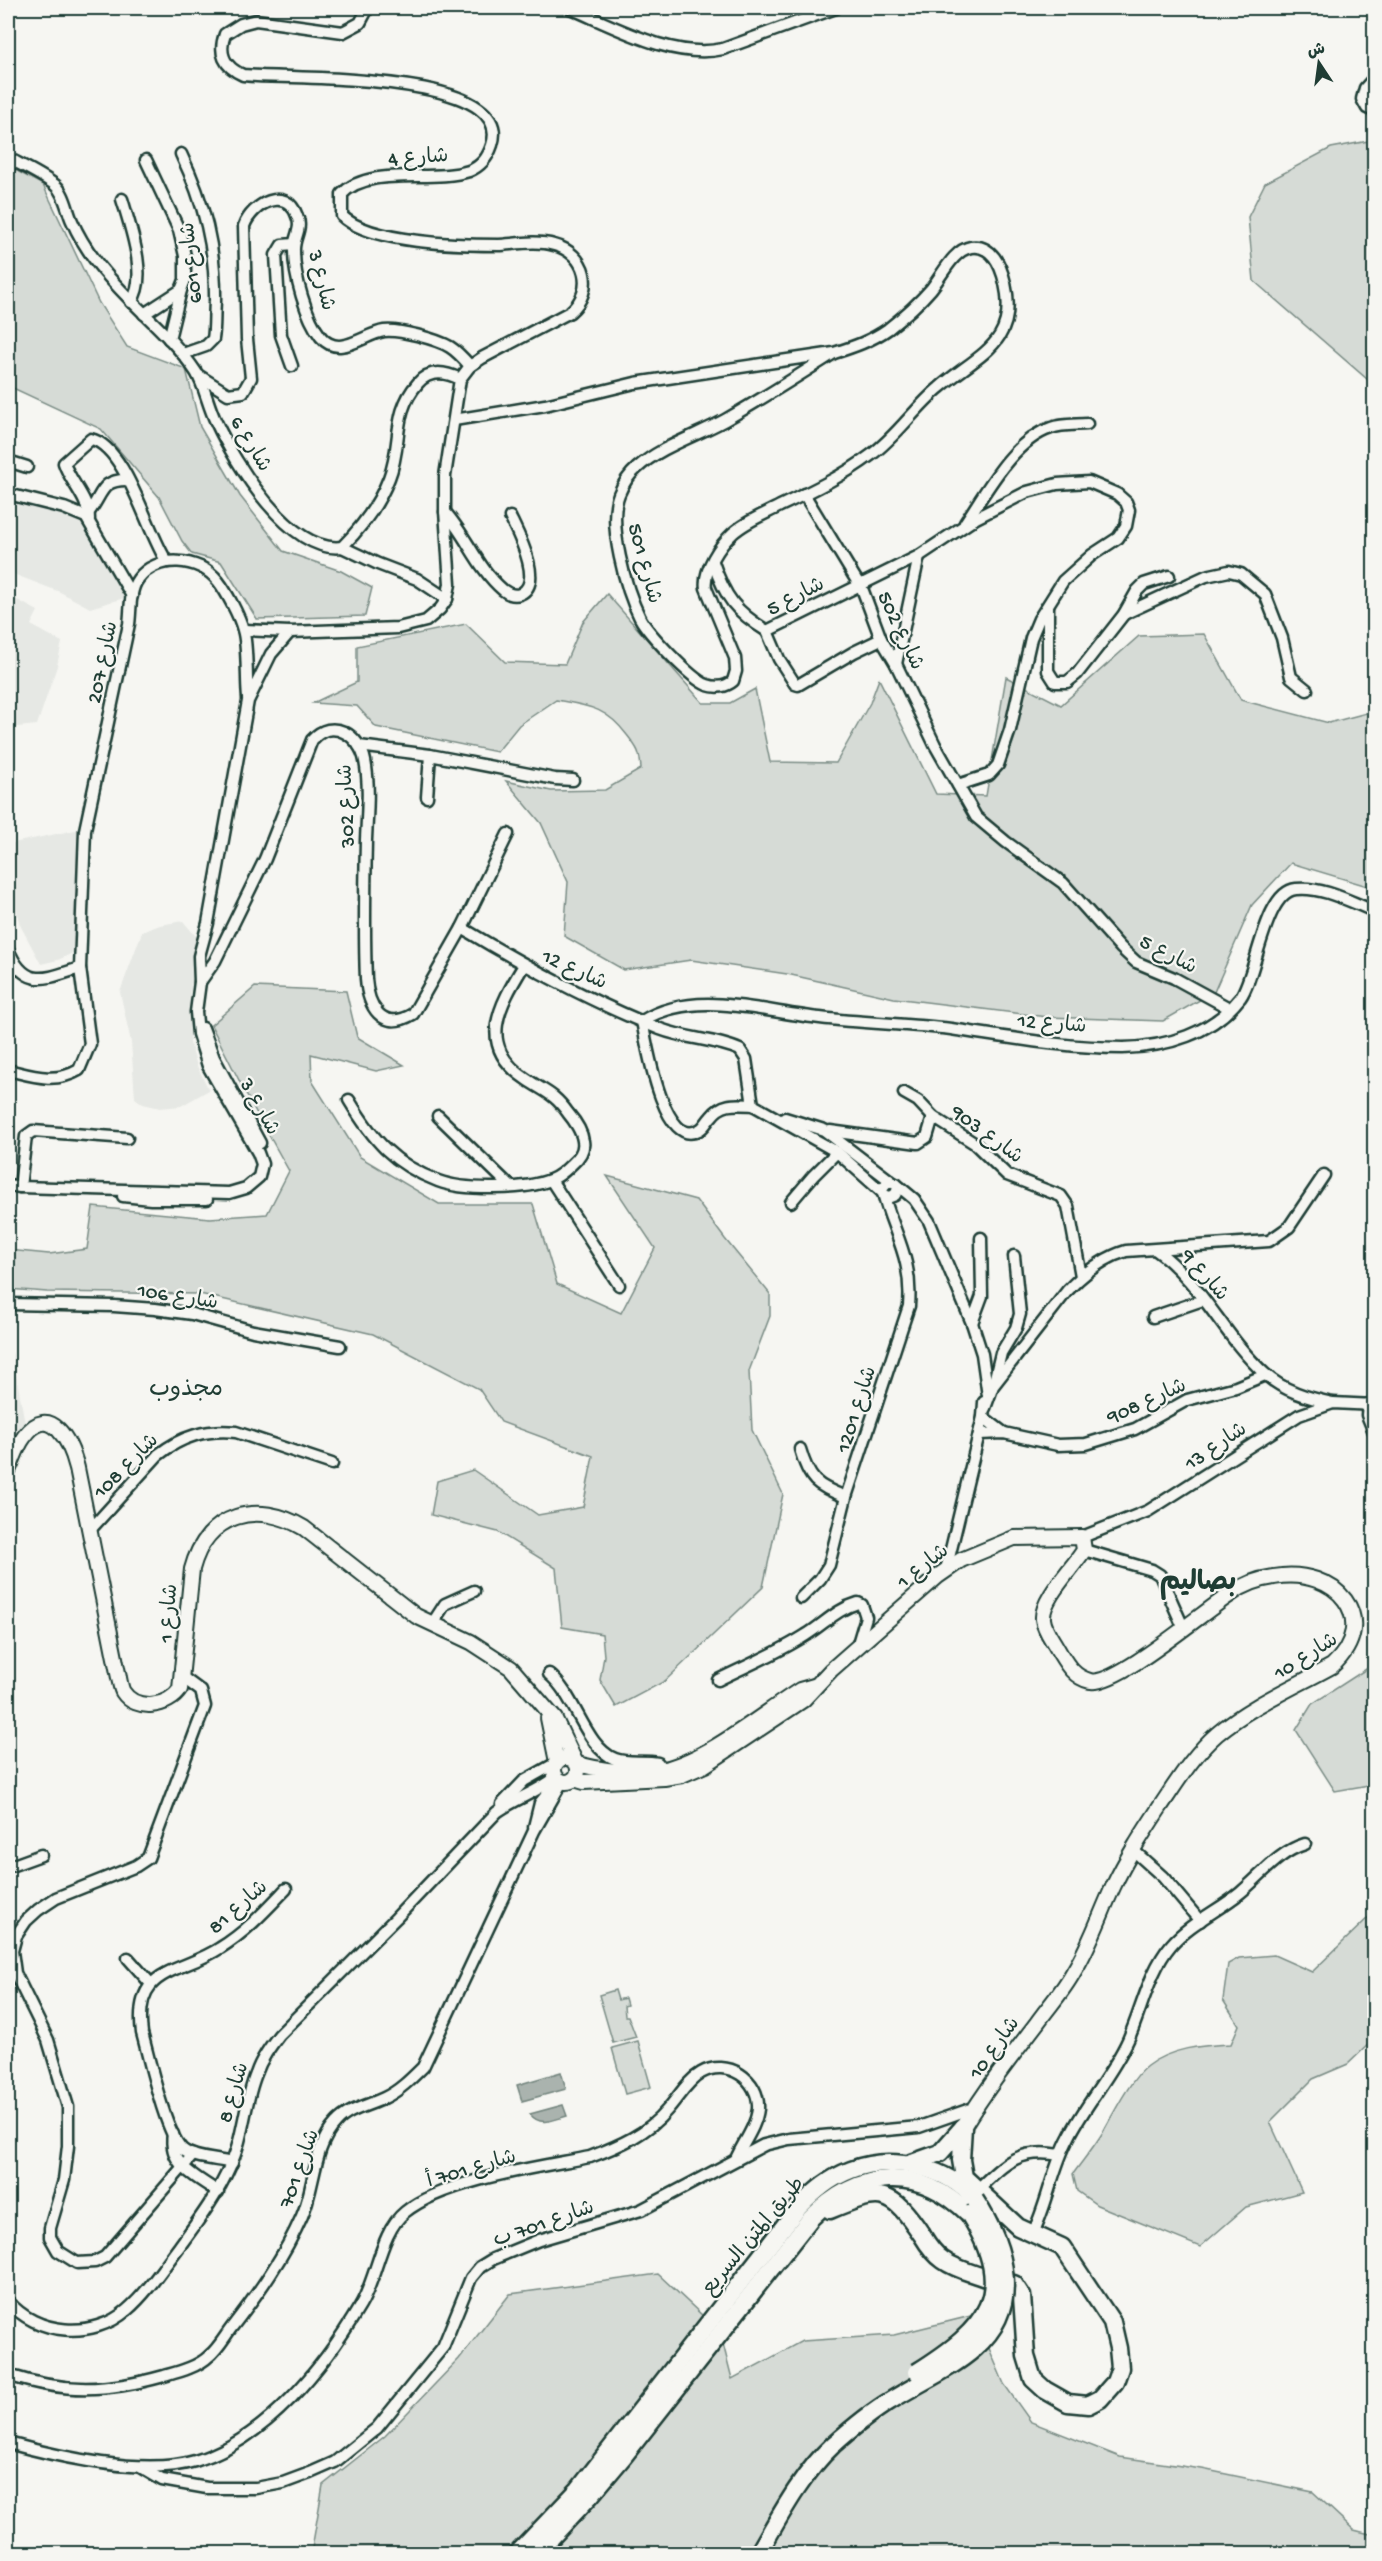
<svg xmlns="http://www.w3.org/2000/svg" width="1382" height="2561" font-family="'Gochi Hand','Playpen Sans Arabic',sans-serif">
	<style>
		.built { fill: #e6e8e4 }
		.green { fill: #d6dbd6; stroke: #7a8c85; stroke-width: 1.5 }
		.water { fill: #aab3ae; stroke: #72847d; stroke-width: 1.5 }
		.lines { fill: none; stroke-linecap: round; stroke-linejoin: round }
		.minor-casing { stroke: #1f3d34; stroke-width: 15 }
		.major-casing { stroke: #1f3d34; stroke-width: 18 }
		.highway-casing { stroke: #1f3d34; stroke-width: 21 }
		.minor { stroke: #f6f6f2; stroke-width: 10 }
		.major { stroke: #f6f6f2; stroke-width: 14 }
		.highway { stroke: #f6f6f2; stroke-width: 16 }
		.highway-bridge-casing { stroke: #1f3d34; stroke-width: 21; stroke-linecap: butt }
		.highway-bridge { stroke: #f6f6f2; stroke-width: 16 }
		.labels { text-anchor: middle; stroke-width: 4.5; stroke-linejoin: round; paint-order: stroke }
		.street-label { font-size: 21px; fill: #1f3d34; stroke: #f6f6f2 }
		.quarter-label { font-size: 24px; fill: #1f3d34; stroke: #f6f6f2 }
		.district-label { font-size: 27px; font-weight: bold; fill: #1f3d34; stroke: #f6f6f2 }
	</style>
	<rect width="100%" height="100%" fill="#f6f6f2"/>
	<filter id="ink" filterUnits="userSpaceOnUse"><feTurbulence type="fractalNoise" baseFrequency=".0167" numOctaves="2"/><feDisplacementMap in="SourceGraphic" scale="12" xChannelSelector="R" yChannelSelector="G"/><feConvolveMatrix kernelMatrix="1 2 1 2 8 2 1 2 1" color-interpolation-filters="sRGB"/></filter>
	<g filter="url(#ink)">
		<!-- built -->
		<g class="built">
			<polygon points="8,501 74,516 91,531 124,598 90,608 60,592 8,572"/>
			<polygon points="8,595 38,611 31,625 62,642 57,666 37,725 8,728"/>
			<polygon points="80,829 81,949 58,960 41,964 20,925 8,876 8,844"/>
			<polygon points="183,921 199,940 190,995 190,1043 197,1066 209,1090 181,1106 160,1108 143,1104 135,1098 131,1042 120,992 142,932 160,925"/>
			<polygon points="8,1350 12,1353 25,1423 19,1430 8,1455"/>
		</g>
		<!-- green -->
		<g class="green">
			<polygon points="1374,140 1374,385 1254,281 1248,217 1265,183 1331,148"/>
			<polygon points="8,166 43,185 99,303 127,347 186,369 200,427 240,496 283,551 341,571 372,588 365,616 257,619 221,562 192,554 182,541 159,497 101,429 11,387 8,388"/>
			<path d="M607,594l96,109h27l25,-14 15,73 66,1 34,-60 9,-24 57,115 50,2 20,-119 55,28 78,-69 65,-2 37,66 88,23 45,-12v177l-83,-25 -39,42 -38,87 -51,29 -116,-4 -153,-19 -107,-24 -96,-14 -67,10 -60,-34 4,-54 -27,-59 -35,-42 45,10 54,-1 36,-21c-1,-17 -3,-20 -14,-34 -21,-28 -38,-29 -71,-35l-37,25 -22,27 -121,-25 -19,-21 -44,-3 44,-21v-36l109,-22 39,38 60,2 18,-42z"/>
			<polygon points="255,987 346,991 357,1037 404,1065 376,1071 311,1054 312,1081 360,1157 439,1204 533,1204 557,1284 621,1313 655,1248 607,1176 696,1200 725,1239 770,1294 770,1316 749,1371 752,1430 783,1494 763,1587 665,1681 616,1707 600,1680 604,1656 602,1634 562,1627 556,1568 498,1532 431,1515 437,1481 473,1470 538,1515 583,1507 593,1456 501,1422 479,1389 373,1334 200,1294 47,1292 8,1289 8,1250 49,1254 87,1249 93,1207 210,1218 267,1214 289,1171 247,1096 211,1025"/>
			<polygon points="1374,1664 1374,1784 1335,1791 1296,1730 1312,1704"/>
			<path d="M1374,1912v127l-26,25 -35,15 -43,43 32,70 -56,15 -46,40 -103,-42 -20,-14 -4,-17c10,-14 21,-27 30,-42 10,-18 28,-54 44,-66 23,-18 56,-21 84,-22l8,-19 -16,-25 5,-36 11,-6 35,-3 38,17z"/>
			<polygon points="615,1990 618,2000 625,1998 627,2005 624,2006 625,2016 628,2016 636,2037 613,2043 599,1995"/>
			<polygon points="638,2041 651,2087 625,2094 612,2048"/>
			<polygon points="658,2274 720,2332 732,2379 802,2341 894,2335 975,2315 1004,2384 1031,2422 1120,2457 1202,2469 1313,2492 1354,2530 1374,2535 1374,2554 311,2554 323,2485 385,2436 459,2359 510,2294"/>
		</g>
		<!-- water -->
		<g class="water">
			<polygon points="561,2072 566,2089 522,2101 517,2085"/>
			<path d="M563,2105l4,11c-14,4 -27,11 -37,-2z"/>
		</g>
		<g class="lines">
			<defs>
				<g id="minor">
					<path d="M570,8c45,19 104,52 153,41l113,-41"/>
					<polyline points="1374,78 1365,88 1362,99 1367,108 1374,111"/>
					<path d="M181,154c23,48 35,94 34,148 -1,12 0,25 -2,37l-7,7 -23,8"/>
					<path d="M8,158c15,8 33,16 47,27 10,8 12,25 17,36 6,14 14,27 23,39 30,41 73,70 101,112 9,15 12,34 20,50 19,41 74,132 126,125 19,-19 37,-43 47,-69 14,-35 2,-64 29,-95 12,-14 28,-11 42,-4"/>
					<polyline points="146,160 179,230 185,256 185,280 181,290 169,339"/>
					<path d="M122,199c8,27 27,79 9,103"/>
					<polyline points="144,314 181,290"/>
					<polyline points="292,366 281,335 276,255 282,245 294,244"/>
					<path d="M198,375l30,19 15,-2 8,-14 -4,-39 -3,-113c8,-22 42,-41 53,-10 6,13 -4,22 -3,35 0,25 12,67 27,86 18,22 43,-3 63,-6 14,-2 53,8 66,16 8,5 14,12 20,19"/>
					<path d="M454,420l91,-15 90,-22 199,-30c19,-6 37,-12 54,-24 14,-11 31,-26 43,-40 11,-13 22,-39 40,-42 21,-3 30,19 34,36 14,61 -27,71 -66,105 -24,20 -42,48 -68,67 -28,21 -59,36 -91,51 -15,8 -34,15 -47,27 -13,12 -30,37 -27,55l29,70 1,13 -3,10c-7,6 -17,7 -26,4 -16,-6 -59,-52 -67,-67 -14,-28 -33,-95 -21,-124 4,-10 10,-19 18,-26 25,-22 59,-32 88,-48 37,-21 73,-44 109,-67"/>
					<polyline points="8,461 27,467"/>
					<polyline points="8,494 64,508 86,517 132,596"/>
					<polyline points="804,494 863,591 881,639 896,664 935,745 976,817 1006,842 1063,883 1121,948 1136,962 1174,978 1229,1008"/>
					<path d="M89,512c14,-18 12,-33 39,-32"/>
					<path d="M445,512c21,23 33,57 58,78 5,4 11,6 17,4 25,-11 -3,-62 -10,-77"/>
					<path d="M89,519c0,-20 -19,-37 -25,-56l27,-24c35,8 56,93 76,123"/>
					<path d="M965,523c21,-31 48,-83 86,-95 11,-4 24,-3 36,-4"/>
					<polyline points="342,547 378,564 417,579 447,599"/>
					<path d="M713,562c12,36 23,50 54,69"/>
					<polyline points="1048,606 1048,671 1055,682 1067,682 1077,674 1124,614 1137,591 1144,584 1169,576"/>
					<polyline points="1124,614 1206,576 1229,571 1241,574 1265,594 1282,638 1291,677 1307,690"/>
					<path d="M244,630l46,2 108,-4 28,-7 14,-12 7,-10 3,-15 -5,-73v-35l15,-97 10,-13 12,-8 88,-46c26,-22 16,-59 -16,-67 -17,-5 -38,-1 -55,0 -39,0 -129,-2 -157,-29v-22c28,-29 89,-11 127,-23 13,-5 19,-14 23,-26 25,-76 -210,-65 -249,-70 -19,-8 -25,-22 -18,-41l16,-10 15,-4 87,12 17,-9 8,-15"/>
					<polyline points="767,631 919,556 976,518 1027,492 1057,484 1089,482 1117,494 1126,502 1129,510 1126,526 1118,538 1092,555 1063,581 1039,619 1031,638 1010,730 998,765 989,775 958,785"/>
					<polyline points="767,631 779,659 795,684 798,685 854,652 881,639"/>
					<polyline points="896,664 919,556"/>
					<polyline points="359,746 430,755 555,779 573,780"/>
					<polyline points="427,797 430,755"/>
					<path d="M462,928c63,38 129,74 198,101 26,10 55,10 80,21l6,9 7,46 84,47 45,40"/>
					<path d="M8,949c17,41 37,30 72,19"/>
					<path d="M200,982l15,-21 50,-102 47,-119c20,-23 48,-5 53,21 5,25 2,54 1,79 -1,46 -2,92 0,139 2,26 15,54 47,35l49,-86 46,-94"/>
					<path d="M642,1021c53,-33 120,-9 178,-3 43,5 87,6 131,11 56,8 114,19 172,19 43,-1 89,-14 117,-50 17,-23 24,-106 56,-109 26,-3 55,13 78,22"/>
					<path d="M642,1021c4,19 21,130 57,109 5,-2 8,-9 12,-13 11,-15 25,-13 42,-12"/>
					<polyline points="203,1028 214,1058 260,1143"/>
					<path d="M8,1070c25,6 47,14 71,0l11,-26 -10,-76 5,-138 44,-206c2,-13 0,-33 9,-45 18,-25 62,-22 80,2 8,10 22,36 25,49 5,14 3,51 5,68"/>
					<polyline points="904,1093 918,1101 933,1117 974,1143 1007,1175 1061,1196 1068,1206 1081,1276"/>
					<path d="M349,1100c24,40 44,64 89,81 26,10 87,9 112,-1 9,-3 16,-10 22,-16 7,-6 13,-13 11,-23 -1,-9 -9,-21 -15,-28 -14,-20 -23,-21 -42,-34 -50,-33 -27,-73 -2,-114"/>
					<polyline points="438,1116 510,1186"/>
					<polyline points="785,1118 824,1130 892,1182"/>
					<polyline points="830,1131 918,1143 927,1137 933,1117"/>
					<polyline points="551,1180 619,1285"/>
					<polyline points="896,1184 914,1199 929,1221 972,1323 982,1354 988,1396"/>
					<polyline points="8,1185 20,1187 229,1193 246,1188 259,1177 262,1164 258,1153 208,1066 198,1034 196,1012 200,982 199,956 208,923 248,701 271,654 290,632"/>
					<polyline points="20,1187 26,1136 33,1131 127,1138"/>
					<polyline points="123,1196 151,1199 207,1199"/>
					<polyline points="791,1202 813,1176 837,1152"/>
					<path d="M1156,1250c45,32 68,87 109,124 18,17 44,24 67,29"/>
					<polyline points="8,1304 114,1306 155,1309 192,1314 253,1331 340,1346"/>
					<polyline points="1153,1317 1203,1300"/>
					<polyline points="972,1323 982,1296 981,1238"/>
					<polyline points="994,1382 1001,1353 1016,1328 1020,1314 1014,1256"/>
					<polyline points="1368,1404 1367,1415 1374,1432"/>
					<path d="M985,1408l8,-22 74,-95c17,-18 36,-33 59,-40l143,-10 20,-14 35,-52"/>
					<polyline points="983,1417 1004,1433"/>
					<polyline points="979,1434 1004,1433 1058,1445 1086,1444 1135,1429 1187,1400 1236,1387 1265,1375"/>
					<path d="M800,1449c9,31 16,37 46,48"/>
					<path d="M90,1530l68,-75c24,-19 48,-26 78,-23l96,32"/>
					<polyline points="1082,1537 1148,1511 1299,1415 1333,1403 1374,1405"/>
					<polyline points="1084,1550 1152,1570 1160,1575 1184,1629"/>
					<polyline points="946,1570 983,1417 984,1402"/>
					<path d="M801,1598l19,-19 9,-14 17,-68 63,-191c4,-50 -17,-74 -27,-117l6,-7 8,2 2,5 -3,6 -5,2 -6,-2"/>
					<polyline points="432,1624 445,1604 474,1591"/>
					<path d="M549,1674c27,22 36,73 66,85 13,5 29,1 43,4l6,12"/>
					<polyline points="182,1677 201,1691 205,1706 148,1858 136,1866 56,1898 38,1910 26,1921 16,1936 12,1951 15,1973 48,2040 68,2107 68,2146 64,2180 50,2228 50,2237 58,2251 77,2263 95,2262 105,2257 193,2155"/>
					<path d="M718,1680c30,-15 60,-27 88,-45 18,-11 31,-26 52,-32l4,2 4,12 -9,30"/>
					<polyline points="502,1804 524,1781 556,1763"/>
					<polyline points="534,1827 540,1803 554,1786"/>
					<polyline points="1133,1850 1163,1877 1200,1921"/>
					<polyline points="8,1867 41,1855"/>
					<polyline points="128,1958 151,1984"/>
					<path d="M173,2134c-5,32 23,42 45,58"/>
					<path d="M232,2163c-14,-4 -39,-4 -50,-14 -17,-17 -33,-91 -40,-116 -9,-67 37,-58 78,-85 26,-16 45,-37 66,-59"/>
					<path d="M978,2189c28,-27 42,-41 82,-34"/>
					<path d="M1032,2235c16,-31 20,-67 37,-98 17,-34 43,-62 59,-97 14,-31 21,-69 43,-95 19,-22 47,-34 69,-52 22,-18 38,-41 65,-49"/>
					<path d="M8,2301c28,34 85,39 119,9 20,-17 36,-42 52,-63 19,-26 38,-51 51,-81 14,-28 14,-63 26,-92 5,-15 14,-27 23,-39l117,-117 101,-106c19,-14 41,-20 59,-35"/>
					<path d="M8,2375c56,18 99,17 156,1 14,-4 34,-9 45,-20 9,-7 16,-20 23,-29 27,-35 52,-70 70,-111 13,-29 11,-69 34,-93 12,-14 32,-17 48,-25 15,-7 27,-19 39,-31l111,-236 28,-49"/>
					<path d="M8,2443c51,14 136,33 187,18 71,-21 129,-94 165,-155 17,-27 20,-74 45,-94 39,-32 134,-45 185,-55 29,-11 57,-23 77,-47 11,-12 20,-29 34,-37 26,-15 59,6 57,36 -2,18 -15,34 -22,50"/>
					<polyline points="140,2467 162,2480 207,2488 256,2488 283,2483 310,2473 335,2462 377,2428 443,2347 471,2278 480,2267 493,2259 539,2240 641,2210 764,2145 789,2139 919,2127 976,2107"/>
				</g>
				<g id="major">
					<path d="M8,1471c5,-11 9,-25 16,-34 27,-37 47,7 53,31l42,210c1,4 2,11 4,14 13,20 46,15 57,-3l12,-120c15,-56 65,-69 112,-41l112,88 55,26 40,26 44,51 20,42"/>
					<polyline points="548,1718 557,1762"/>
					<circle cx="566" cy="1770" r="12"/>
					<path d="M577,1764c28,7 59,11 87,5 44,-10 97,-54 136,-79l14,-4"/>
					<path d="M574,1779l10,3 80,-4 18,-3 23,-10 98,-65 28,-30 107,-94 23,-16 53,-22 68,-1 2,13c-10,17 -43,49 -41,69 1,11 10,21 15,31 8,13 15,27 32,31 26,6 115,-71 141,-87 12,-9 28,-15 43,-17 62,-11 108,43 58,89 -38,21 -82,40 -115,68 -24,21 -40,48 -57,73 -17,26 -34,52 -47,80 -13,28 -23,58 -39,84 -10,19 -25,35 -37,52 -26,34 -52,68 -74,104"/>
				</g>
				<g id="highway">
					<polyline points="963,2127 961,2160 964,2177 1018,2227 1062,2247 1112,2322 1118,2348 1120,2368 1115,2382 1100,2399 1088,2405 1068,2403 1045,2390 1033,2379 1026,2356 1022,2296 1014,2284"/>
					<polyline points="909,2164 940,2153 963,2127"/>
					<path d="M830,2210c52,-22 61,-21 92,25 6,10 12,19 21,25 12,9 29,13 43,18"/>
					<path d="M517,2554l62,-65 220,-282c16,-16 31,-29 52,-37 41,-16 97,-3 124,30"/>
					<path d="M536,2554l55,-59 32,-38 187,-238c49,-50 108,-55 159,-5"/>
				</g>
			</defs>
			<!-- minor casing -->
			<use href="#minor" class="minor-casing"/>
			<!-- major casing -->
			<use href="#major" class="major-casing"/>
			<!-- highway casing -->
			<use href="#highway" class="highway-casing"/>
			<!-- minor -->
			<use href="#minor" class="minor"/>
			<!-- major -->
			<use href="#major" class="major"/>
			<!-- highway -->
			<use href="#highway" class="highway"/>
			<defs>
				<g id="highway-bridge">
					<path d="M917,2372c70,-44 101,-78 52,-158"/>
					<path d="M758,2554c22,-38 43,-79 75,-109 18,-16 37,-32 57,-44 28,-18 60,-31 85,-53 48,-42 31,-101 0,-148"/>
				</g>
			</defs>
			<!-- highway-bridge casing -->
			<use href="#highway-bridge" class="highway-bridge-casing"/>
			<!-- highway-bridge -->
			<use href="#highway-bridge" class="highway-bridge"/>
		</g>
	</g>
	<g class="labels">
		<!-- street labels -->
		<g class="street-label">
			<text transform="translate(418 156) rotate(-4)" y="7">شارع 4</text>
			<text transform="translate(190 263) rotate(-96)" y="7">شارع 601</text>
			<text transform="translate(323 280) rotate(77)" y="7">شارع 3</text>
			<text transform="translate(252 443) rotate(59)" y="7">شارع 6</text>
			<text transform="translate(646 563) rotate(75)" y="7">شارع 501</text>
			<text transform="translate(795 595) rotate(-27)" y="7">شارع 5</text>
			<text transform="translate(902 630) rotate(65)" y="7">شارع 502</text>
			<text transform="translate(101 662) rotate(-78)" y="7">شارع 207</text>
			<text transform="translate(345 806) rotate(-92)" y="7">شارع 302</text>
			<text transform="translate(1169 953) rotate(28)" y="7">شارع 5</text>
			<text transform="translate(575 968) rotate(25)" y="7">شارع 12</text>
			<text transform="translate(1052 1022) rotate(5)" y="7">شارع 12</text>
			<text transform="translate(261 1106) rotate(61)" y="7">شارع 3</text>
			<text transform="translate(988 1133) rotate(37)" y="7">شارع 903</text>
			<text transform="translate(1206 1274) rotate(49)" y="7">شارع 9</text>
			<text transform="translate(178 1295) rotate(9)" y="7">شارع 106</text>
			<text transform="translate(1146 1400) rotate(-24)" y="7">شارع 908</text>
			<text transform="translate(855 1409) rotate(-72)" y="7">شارع 1201</text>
			<text transform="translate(1215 1445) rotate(-34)" y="7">شارع 13</text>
			<text transform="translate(125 1465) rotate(-45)" y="7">شارع 108</text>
			<text transform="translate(922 1565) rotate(-38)" y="7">شارع 1</text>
			<text transform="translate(167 1613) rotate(-85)" y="7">شارع 1</text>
			<text transform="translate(1305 1655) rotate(-32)" y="7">شارع 10</text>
			<text transform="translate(237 1906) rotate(-41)" y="7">شارع 81</text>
			<text transform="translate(993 2047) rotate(-54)" y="7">شارع 10</text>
			<text transform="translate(232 2092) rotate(-73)" y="7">شارع 8</text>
			<text transform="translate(471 2167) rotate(-16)" y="7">شارع 701 أ</text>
			<text transform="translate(298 2168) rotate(-70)" y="7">شارع 701</text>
			<text transform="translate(543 2222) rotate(-19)" y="7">شارع 701 ب</text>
			<text transform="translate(752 2235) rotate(-50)" y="7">طريق المتن السريع</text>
		</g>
		<!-- quarter labels -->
		<g class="quarter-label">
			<text x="186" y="1395">مجذوب</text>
		</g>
		<!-- district labels -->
		<g class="district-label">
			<text x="1198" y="1589">بصاليم</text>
		</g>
	</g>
	<!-- margin -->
	<rect width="1382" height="2561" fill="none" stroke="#f6f6f2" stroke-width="30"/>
	<rect x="15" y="15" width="1352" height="2531" fill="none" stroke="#1f3d34" stroke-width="2" filter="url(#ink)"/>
	<!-- north arrow -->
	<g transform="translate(1319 63) rotate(347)" stroke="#f6f6f2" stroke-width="4.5" paint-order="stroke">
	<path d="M0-4.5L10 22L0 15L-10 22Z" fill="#1f3d34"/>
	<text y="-9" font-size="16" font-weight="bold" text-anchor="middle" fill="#1f3d34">ش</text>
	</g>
</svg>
